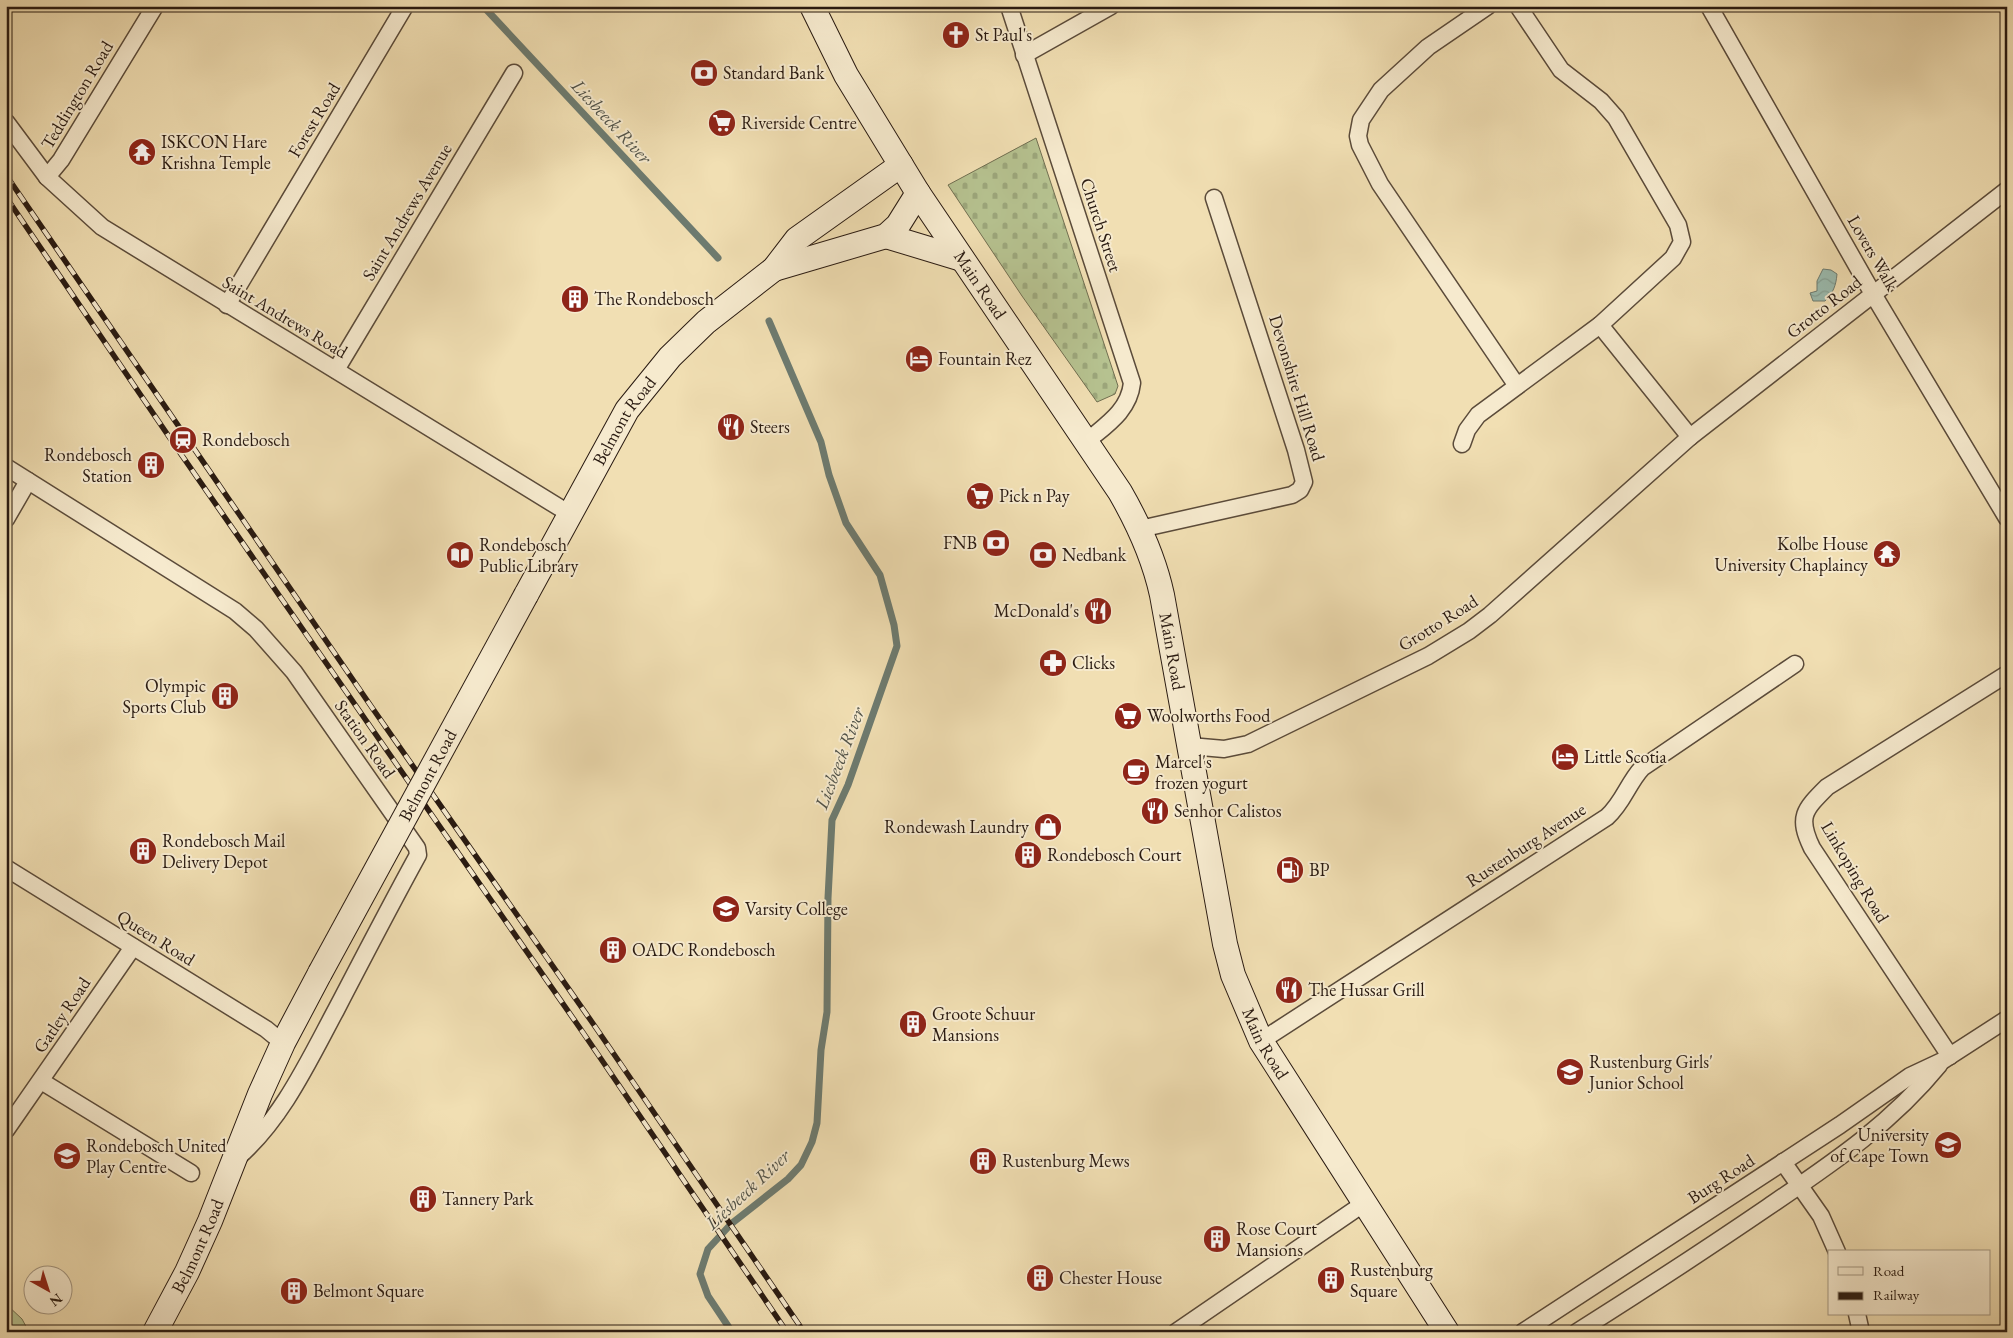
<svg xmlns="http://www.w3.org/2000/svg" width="2013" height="1338" font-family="'EB Garamond',serif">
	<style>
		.cemetery { fill: url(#cemetery-stones); stroke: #706e50 }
		.pitch { fill: #b6c290; stroke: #706e50 }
		.water { fill: url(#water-waves); stroke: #6d7b70 }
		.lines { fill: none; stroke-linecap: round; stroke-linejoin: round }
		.stream { stroke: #6d7b70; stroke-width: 7 }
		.minor-casing { stroke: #5b4b3a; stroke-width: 19 }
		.secondary-casing { stroke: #291a11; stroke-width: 26 }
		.minor { stroke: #f6eace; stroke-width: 16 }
		.secondary { stroke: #f6eace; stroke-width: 24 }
		.rail-casing { stroke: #291a11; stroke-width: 5.5 }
		.rail { stroke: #f6eace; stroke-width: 4; stroke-dasharray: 11; stroke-linecap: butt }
		.secondary-bridge-casing { stroke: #291a11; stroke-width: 26; stroke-linecap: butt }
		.secondary-bridge { stroke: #f6eace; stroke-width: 24 }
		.labels { text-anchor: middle; stroke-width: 4; stroke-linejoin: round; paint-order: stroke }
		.poi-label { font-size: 18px; fill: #291a11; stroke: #f6eace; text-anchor: start }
		.street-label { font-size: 18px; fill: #291a11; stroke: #f6eace }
		.water-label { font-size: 19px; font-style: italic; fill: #515349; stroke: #f6eace }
	</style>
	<defs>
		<pattern id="cemetery-stones" width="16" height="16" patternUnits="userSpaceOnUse" patternTransform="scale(1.25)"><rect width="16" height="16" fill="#b6c290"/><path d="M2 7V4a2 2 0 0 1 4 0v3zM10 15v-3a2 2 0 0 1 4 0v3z" fill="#9ca67b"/></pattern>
		<pattern id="water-waves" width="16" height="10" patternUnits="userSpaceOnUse" patternTransform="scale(1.25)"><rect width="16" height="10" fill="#9bbcb0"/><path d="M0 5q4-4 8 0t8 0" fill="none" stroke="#86a196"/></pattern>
	</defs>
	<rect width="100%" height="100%" fill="#f1dfb3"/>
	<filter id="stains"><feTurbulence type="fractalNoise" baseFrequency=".004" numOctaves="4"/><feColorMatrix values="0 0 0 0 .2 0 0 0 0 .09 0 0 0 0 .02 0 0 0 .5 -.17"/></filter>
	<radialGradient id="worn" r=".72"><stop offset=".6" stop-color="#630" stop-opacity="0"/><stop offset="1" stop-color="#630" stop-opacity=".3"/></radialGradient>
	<!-- cemetery -->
	<polygon class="cemetery" points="1036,138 1118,386 1115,394 1097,402 1022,296 948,185"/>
	<!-- pitch -->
	<polygon class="pitch" points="6,1304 22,1319 29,1332 6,1332"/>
	<!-- water -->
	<path class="water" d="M1823,269l8,1 6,4c-1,12 -4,19 -12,27h-12l-3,-8 7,-2v-10z"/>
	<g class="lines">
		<!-- stream -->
		<g class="stream">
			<polyline points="483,6 718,258"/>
			<polyline points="732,1332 708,1296 700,1274 708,1249 731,1224 788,1179 801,1165 812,1142 817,1123 821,1050 827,1012 828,898 832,820 848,785 897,646 894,625 880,575 846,523 829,475 821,442 769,321"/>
		</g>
		<defs>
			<g id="minor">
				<path d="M1009,6l123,377c-3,28 -26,42 -46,59"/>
				<polyline points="1488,6 1428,47 1381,90 1361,120 1358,136 1360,145 1380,184 1517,386"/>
				<polyline points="1709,6 1873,294 2007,518"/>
				<polyline points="1024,55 1111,6"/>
				<polyline points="6,122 47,177 102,227 570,514"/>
				<polyline points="47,177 61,160 155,6"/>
				<polyline points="227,305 405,6"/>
				<polyline points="1600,325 1690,437"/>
				<polyline points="336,370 514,73"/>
				<polyline points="1462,444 1467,430 1478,415 1600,325 1673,258 1682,242 1678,225 1616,118 1601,101 1561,70 1518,6"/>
				<path d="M6,467l229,144 21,18 38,43 123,176 1,7c-28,51 -55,103 -82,155 -28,52 -54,109 -99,148"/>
				<polyline points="6,519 28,481"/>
				<polyline points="1140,529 1292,495 1300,490 1304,482 1296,450 1214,198"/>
				<polyline points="1190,746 1224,749 1248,744 1428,656 1469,631 1490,615 1690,437 2007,190"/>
				<polyline points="6,868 266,1029 283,1043"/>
				<path d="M1261,1041l346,-224c16,-14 21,-34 35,-49l153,-104"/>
				<path d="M1950,1056l-138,-208c-15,-31 -8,-38 15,-61l180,-113"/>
				<polyline points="41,1081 191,1173"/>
				<polyline points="6,1130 133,947"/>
				<polyline points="1783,1162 1821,1216 1837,1252"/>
				<polyline points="1857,1314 1861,1332"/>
				<polyline points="1176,1332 1366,1202"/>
				<polyline points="1523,1332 1840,1125 1910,1076 1942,1061 2007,1019"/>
				<path d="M1577,1332c65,-41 128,-82 191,-125 63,-43 122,-82 171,-142"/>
			</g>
			<g id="secondary">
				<path id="s1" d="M812,6l34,69 72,118 202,299c19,33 34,66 42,103l63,349 8,31 28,66 186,291"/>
				<polyline points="886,236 962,259"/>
				<polyline points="774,269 886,236 898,225 918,193"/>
				<path id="s2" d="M526,595l101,-185 43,-53 36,-35 68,-53 23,-30 104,-74"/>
				<path id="s3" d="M155,1332l32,-60 23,-51 50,-127 23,-51 37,-70"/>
			</g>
		</defs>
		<!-- minor casing -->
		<use href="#minor" class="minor-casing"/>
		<!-- secondary casing -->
		<use href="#secondary" class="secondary-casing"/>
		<!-- minor -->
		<use href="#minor" class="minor"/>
		<!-- secondary -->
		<use href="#secondary" class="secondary"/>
		<defs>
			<g id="rail">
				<polyline points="6,175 373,709 594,1025 804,1332"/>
				<polyline points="6,197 176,447 584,1034 787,1332"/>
			</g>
		</defs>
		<!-- rail casing -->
		<use href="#rail" class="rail-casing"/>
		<!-- rail -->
		<use href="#rail" class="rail"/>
		<defs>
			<g id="secondary-bridge">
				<path id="s4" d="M320,973l206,-378"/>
			</g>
		</defs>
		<!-- secondary-bridge casing -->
		<use href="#secondary-bridge" class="secondary-bridge-casing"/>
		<!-- secondary-bridge -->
		<use href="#secondary-bridge" class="secondary-bridge"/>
	</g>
	<!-- icons -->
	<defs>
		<symbol id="church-disc" viewBox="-11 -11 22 22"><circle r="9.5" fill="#8f2418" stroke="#f6eace"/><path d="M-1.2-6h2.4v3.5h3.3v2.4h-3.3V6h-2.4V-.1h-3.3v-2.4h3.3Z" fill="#fff"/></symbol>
		<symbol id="bank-disc" viewBox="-11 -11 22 22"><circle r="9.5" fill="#8f2418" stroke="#f6eace"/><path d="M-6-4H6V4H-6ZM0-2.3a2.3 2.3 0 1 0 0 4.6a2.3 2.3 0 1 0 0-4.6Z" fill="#fff"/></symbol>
		<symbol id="supermarket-disc" viewBox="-11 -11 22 22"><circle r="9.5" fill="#8f2418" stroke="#f6eace"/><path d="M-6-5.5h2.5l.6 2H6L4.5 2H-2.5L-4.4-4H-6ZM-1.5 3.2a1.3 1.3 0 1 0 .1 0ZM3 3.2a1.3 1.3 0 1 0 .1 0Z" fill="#fff"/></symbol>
		<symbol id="temple-disc" viewBox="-11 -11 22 22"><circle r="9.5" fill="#8f2418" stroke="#f6eace"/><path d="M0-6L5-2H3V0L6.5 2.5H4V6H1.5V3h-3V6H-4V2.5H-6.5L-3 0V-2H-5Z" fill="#fff"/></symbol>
		<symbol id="building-disc" viewBox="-11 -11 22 22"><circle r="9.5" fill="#8f2418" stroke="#f6eace"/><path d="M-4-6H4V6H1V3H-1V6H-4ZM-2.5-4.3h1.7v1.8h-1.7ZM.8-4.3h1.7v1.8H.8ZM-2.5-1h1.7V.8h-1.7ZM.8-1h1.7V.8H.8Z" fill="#fff"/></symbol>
		<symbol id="hotel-disc" viewBox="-11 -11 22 22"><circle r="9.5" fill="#8f2418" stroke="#f6eace"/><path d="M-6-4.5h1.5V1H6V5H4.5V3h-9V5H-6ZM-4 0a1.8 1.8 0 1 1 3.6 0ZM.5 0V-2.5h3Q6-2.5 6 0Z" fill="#fff"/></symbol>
		<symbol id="restaurant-disc" viewBox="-11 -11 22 22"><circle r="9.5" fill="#8f2418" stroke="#f6eace"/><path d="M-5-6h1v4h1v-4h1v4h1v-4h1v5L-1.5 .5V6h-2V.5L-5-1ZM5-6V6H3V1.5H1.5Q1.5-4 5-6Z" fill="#fff"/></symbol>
		<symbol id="station-disc" viewBox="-11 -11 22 22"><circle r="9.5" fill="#8f2418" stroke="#f6eace"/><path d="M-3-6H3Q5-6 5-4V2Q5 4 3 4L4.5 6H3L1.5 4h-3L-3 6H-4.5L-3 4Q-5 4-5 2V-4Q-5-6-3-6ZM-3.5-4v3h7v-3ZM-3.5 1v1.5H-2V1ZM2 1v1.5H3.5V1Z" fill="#fff"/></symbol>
		<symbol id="library-disc" viewBox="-11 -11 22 22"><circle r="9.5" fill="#8f2418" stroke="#f6eace"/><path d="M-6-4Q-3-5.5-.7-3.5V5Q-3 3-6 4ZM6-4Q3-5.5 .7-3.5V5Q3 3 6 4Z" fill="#fff"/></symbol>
		<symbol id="pharmacy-disc" viewBox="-11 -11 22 22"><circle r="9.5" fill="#8f2418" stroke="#f6eace"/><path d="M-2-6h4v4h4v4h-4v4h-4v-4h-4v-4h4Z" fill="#fff"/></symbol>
		<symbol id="cafe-disc" viewBox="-11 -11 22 22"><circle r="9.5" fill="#8f2418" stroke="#f6eace"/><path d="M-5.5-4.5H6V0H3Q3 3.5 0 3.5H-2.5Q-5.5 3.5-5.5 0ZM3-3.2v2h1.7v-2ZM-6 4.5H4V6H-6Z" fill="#fff"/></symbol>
		<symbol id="shop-disc" viewBox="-11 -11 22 22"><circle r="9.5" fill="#8f2418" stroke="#f6eace"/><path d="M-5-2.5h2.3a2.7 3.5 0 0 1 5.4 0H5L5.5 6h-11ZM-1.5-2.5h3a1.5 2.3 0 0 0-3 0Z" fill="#fff"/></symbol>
		<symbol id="fuel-disc" viewBox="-11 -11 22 22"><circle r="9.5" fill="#8f2418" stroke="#f6eace"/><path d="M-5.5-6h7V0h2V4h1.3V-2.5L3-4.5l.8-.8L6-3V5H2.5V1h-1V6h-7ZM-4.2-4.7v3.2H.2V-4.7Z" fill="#fff"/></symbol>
		<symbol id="university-disc" viewBox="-11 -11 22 22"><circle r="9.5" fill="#8f2418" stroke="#f6eace"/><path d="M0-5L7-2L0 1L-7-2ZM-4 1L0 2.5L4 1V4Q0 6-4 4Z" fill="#fff"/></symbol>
		<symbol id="school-disc" viewBox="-11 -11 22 22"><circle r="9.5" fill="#8f2418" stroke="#f6eace"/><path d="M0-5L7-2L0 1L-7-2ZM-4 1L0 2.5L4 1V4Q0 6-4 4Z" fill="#fff"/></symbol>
	</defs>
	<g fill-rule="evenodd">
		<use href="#church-disc" x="940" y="19" width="32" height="32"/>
		<use href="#bank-disc" x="688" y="57" width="32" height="32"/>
		<use href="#supermarket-disc" x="706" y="107" width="32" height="32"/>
		<use href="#temple-disc" x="126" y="136" width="32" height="32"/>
		<use href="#building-disc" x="559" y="283" width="32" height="32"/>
		<use href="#hotel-disc" x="903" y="343" width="32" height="32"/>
		<use href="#restaurant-disc" x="715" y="411" width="32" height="32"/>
		<use href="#station-disc" x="167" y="424" width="32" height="32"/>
		<use href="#building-disc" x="135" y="449" width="32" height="32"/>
		<use href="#supermarket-disc" x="964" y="480" width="32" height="32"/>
		<use href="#bank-disc" x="980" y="527" width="32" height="32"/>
		<use href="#temple-disc" x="1871" y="538" width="32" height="32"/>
		<use href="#library-disc" x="444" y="539" width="32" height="32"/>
		<use href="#bank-disc" x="1027" y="539" width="32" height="32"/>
		<use href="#restaurant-disc" x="1082" y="595" width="32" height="32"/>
		<use href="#pharmacy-disc" x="1037" y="647" width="32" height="32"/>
		<use href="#building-disc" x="209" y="680" width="32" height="32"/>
		<use href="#supermarket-disc" x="1112" y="700" width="32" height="32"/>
		<use href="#hotel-disc" x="1549" y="741" width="32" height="32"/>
		<use href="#cafe-disc" x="1120" y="756" width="32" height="32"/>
		<use href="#restaurant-disc" x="1139" y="795" width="32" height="32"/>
		<use href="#shop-disc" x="1032" y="811" width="32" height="32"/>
		<use href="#building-disc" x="127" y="835" width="32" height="32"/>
		<use href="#building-disc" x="1012" y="839" width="32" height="32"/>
		<use href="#fuel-disc" x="1274" y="854" width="32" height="32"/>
		<use href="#university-disc" x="710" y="893" width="32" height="32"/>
		<use href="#building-disc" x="597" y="934" width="32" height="32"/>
		<use href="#restaurant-disc" x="1273" y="974" width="32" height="32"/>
		<use href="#building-disc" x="897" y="1008" width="32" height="32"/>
		<use href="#school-disc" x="1554" y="1056" width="32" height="32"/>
		<use href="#university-disc" x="1932" y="1129" width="32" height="32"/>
		<use href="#school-disc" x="51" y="1140" width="32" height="32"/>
		<use href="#building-disc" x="967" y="1145" width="32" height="32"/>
		<use href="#building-disc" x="407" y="1183" width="32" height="32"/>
		<use href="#building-disc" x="1201" y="1223" width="32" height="32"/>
		<use href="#building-disc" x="1024" y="1262" width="32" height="32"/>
		<use href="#building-disc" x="1315" y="1264" width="32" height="32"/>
		<use href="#building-disc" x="278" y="1275" width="32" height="32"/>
	</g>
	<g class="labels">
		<!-- poi labels -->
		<g class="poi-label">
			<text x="975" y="41">St Paul's</text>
			<text x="723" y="79">Standard Bank</text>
			<text x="741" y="129">Riverside Centre</text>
			<text x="161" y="148">ISKCON Hare<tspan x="161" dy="21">Krishna Temple</tspan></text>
			<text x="594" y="305">The Rondebosch</text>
			<text x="938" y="365">Fountain Rez</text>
			<text x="750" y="433">Steers</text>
			<text x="202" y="446">Rondebosch</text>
			<text x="132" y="461" text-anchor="end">Rondebosch<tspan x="132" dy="21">Station</tspan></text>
			<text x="999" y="502">Pick n Pay</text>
			<text x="977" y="549" text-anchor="end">FNB</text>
			<text x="1868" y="550" text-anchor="end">Kolbe House<tspan x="1868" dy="21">University Chaplaincy</tspan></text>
			<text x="479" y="551">Rondebosch<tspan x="479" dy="21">Public Library</tspan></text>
			<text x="1062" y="561">Nedbank</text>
			<text x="1079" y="617" text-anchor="end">McDonald's</text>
			<text x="1072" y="669">Clicks</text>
			<text x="206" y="692" text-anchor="end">Olympic<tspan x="206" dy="21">Sports Club</tspan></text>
			<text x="1147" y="722">Woolworths Food</text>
			<text x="1584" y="763">Little Scotia</text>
			<text x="1155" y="768">Marcel's<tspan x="1155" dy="21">frozen yogurt</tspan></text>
			<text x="1174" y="817">Senhor Calistos</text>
			<text x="1029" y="833" text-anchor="end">Rondewash Laundry</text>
			<text x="162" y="847">Rondebosch Mail<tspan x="162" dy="21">Delivery Depot</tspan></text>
			<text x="1047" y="861">Rondebosch Court</text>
			<text x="1309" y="876">BP</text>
			<text x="745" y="915">Varsity College</text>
			<text x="632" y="956">OADC Rondebosch</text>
			<text x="1308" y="996">The Hussar Grill</text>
			<text x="932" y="1020">Groote Schuur<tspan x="932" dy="21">Mansions</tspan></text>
			<text x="1589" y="1068">Rustenburg Girls'<tspan x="1589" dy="21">Junior School</tspan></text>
			<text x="1929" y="1141" text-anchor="end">University<tspan x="1929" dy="21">of Cape Town</tspan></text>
			<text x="86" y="1152">Rondebosch United<tspan x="86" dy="21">Play Centre</tspan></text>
			<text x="1002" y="1167">Rustenburg Mews</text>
			<text x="442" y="1205">Tannery Park</text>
			<text x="1236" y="1235">Rose Court<tspan x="1236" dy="21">Mansions</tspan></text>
			<text x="1350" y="1276">Rustenburg<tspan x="1350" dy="21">Square</tspan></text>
			<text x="1059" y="1284">Chester House</text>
			<text x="313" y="1297">Belmont Square</text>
		</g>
		<!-- street labels -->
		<g class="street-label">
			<text transform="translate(77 95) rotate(-59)" y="6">Teddington Road</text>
			<text transform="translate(314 120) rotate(-59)" y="6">Forest Road</text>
			<text transform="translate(407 212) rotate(-59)" y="6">Saint Andrews Avenue</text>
			<text transform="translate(1101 225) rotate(72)" y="6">Church Street</text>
			<text transform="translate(1873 253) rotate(60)" y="6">Lovers Walk</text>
			<text dy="6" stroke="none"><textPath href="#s1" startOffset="326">Main Road</textPath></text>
			<text transform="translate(1824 307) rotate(-38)" y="6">Grotto Road</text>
			<text transform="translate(285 317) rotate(31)" y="6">Saint Andrews Road</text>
			<text transform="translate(1297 388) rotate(73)" y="6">Devonshire Hill Road</text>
			<text dy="6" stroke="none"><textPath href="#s2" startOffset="200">Belmont Road</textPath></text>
			<text transform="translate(1438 623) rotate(-32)" y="6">Grotto Road</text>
			<text dy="6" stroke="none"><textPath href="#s1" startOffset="745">Main Road</textPath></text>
			<text transform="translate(365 739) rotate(55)" y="6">Station Road</text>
			<text dy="6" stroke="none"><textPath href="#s4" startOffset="225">Belmont Road</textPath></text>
			<text transform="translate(1526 845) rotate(-33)" y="6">Rustenburg Avenue</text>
			<text transform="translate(1855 872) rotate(59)" y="6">Linkoping Road</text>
			<text transform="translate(156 938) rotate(32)" y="6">Queen Road</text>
			<text transform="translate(62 1015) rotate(-56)" y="6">Gatley Road</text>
			<text dy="6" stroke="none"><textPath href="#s1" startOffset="1150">Main Road</textPath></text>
			<text transform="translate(1721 1179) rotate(-33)" y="6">Burg Road</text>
			<text dy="6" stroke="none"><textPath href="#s3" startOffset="96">Belmont Road</textPath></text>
		</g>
		<!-- water labels -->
		<g class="water-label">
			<text transform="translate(612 121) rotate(47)" y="7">Liesbeeck River</text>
			<text transform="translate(839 758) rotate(-69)" y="7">Liesbeeck River</text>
			<text transform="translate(747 1189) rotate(-43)" y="7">Liesbeeck River</text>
		</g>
	</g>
	<!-- margin -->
	<rect width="2013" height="1338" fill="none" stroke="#f1dfb3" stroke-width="25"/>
	<rect x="8" y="8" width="1998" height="1323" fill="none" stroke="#291a11" stroke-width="2.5"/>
	<rect x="12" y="12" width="1988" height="1313" fill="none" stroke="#291a11"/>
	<!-- legend -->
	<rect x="1828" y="1250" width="162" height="65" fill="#f6eace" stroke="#a49782"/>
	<rect x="1838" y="1267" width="25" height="8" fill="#f6eace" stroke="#a49782"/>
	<text x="1873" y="1276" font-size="15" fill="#291a11">Road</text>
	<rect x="1838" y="1292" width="25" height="8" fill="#291a11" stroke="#a49782"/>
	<text x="1873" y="1300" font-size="15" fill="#291a11">Railway</text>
	<!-- north arrow -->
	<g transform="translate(48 1290) rotate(141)"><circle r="24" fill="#f6eace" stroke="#a49782"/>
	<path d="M0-4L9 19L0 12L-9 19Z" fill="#8f2418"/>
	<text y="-8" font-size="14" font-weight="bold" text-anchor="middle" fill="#291a11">N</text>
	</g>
	<rect width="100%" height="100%" filter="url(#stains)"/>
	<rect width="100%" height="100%" fill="url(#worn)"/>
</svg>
